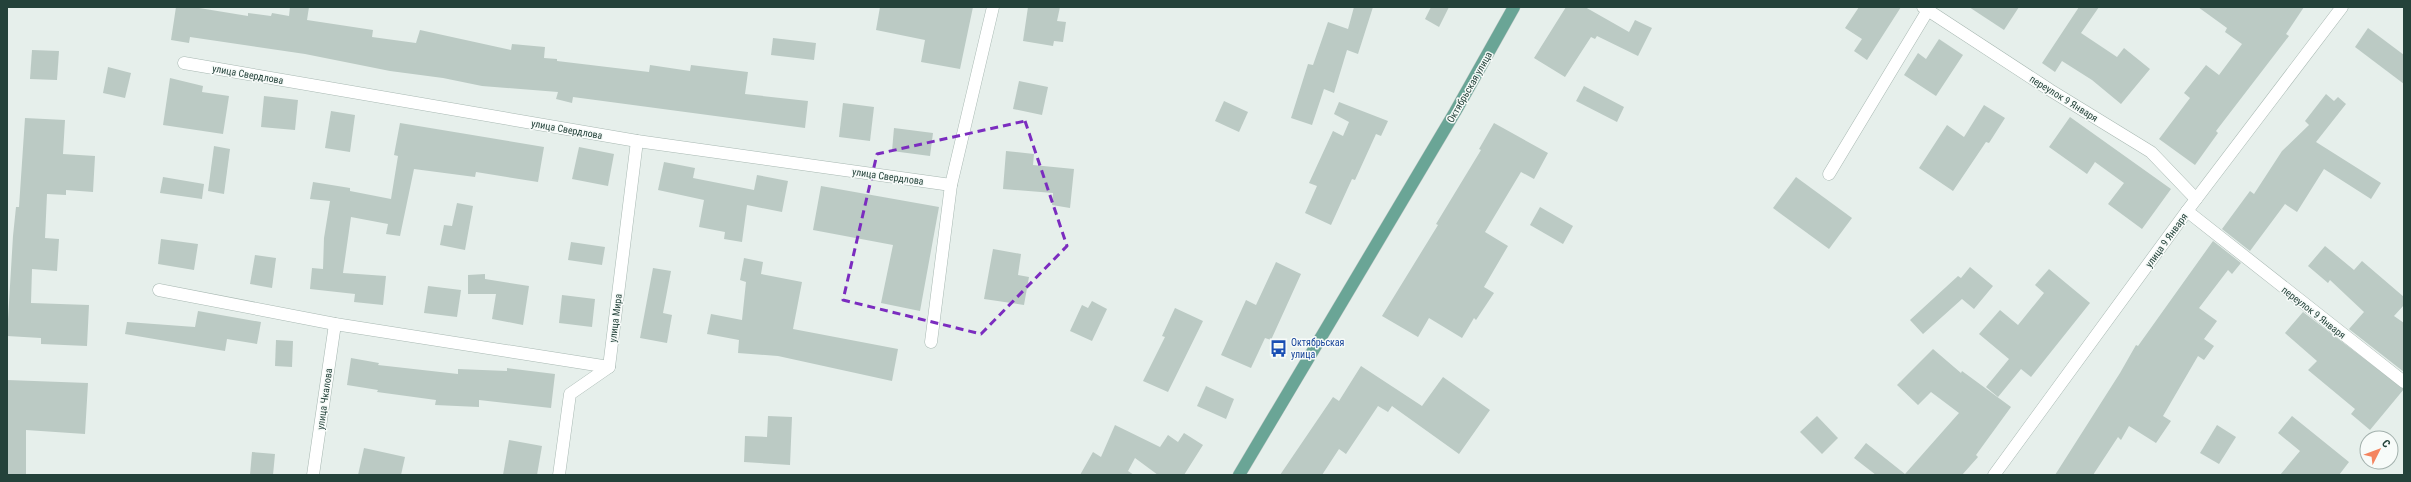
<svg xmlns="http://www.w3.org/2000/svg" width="2411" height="482" font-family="'Roboto Condensed',sans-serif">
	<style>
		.building { fill: #bbcac4 }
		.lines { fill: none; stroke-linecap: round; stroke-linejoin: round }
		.minor-casing { stroke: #a8b8b2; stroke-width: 13 }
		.major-casing { stroke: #c2cac8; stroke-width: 13 }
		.minor { stroke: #fff; stroke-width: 12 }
		.major { stroke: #6aa596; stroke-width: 12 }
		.marked { fill: none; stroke: #7b2cbf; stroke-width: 3; stroke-dasharray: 8 5; stroke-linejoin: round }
		.labels { text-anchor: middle; stroke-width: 3; stroke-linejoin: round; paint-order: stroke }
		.street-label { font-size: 10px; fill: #24423a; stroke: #f7fbf9 }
		.transit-label { font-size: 10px; fill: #164399; stroke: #f7fbf9; text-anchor: start }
	</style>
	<rect width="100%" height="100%" fill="#e6efeb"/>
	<!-- building -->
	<g class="building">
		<polygon points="176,7 193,7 248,16 248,13 271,16 272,13 289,16 290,7 309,7 307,20 373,30 372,37 416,43 420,30 511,50 512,44 545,47 544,58 557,59 557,61 649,72 650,65 690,71 691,65 748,72 745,94 808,101 805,128 573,97 572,103 556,99 558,92 482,86 443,78 390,71 305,54 190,37 189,43 171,40"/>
		<polygon points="880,7 973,7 960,69 921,62 925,40 876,30"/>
		<polygon points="1028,7 1060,7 1057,21 1066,22 1063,42 1054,41 1053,46 1023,41"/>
		<polygon points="1354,7 1373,7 1358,54 1347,50 1334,93 1324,89 1312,125 1291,118 1308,64 1313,65 1328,22 1348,29"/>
		<polygon points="1431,7 1449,7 1439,27 1425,19"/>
		<polygon points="1566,7 1585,7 1629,32 1635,20 1652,28 1638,56 1597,36 1595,39 1591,37 1565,77 1534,58"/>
		<polygon points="1859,7 1901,7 1867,60 1854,51 1862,39 1845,28"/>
		<polygon points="1969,7 2019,7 2004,30"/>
		<polygon points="2079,7 2099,7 2081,33 2117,57 2124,48 2150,69 2121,104 2092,80 2062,61 2055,72 2042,63"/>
		<polygon points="2198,7 2304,7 2286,34 2289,36 2216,131 2218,133 2195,165 2159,139 2190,98 2184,93 2206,65 2219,75 2242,44 2225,32 2227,28"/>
		<polygon points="2368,28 2404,55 2404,84 2355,47"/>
		<polygon points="773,38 816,43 814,60 771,55"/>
		<polygon points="1939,39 1963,55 1936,96 1904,75 1918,53 1926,59"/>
		<polygon points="32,50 59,51 57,80 30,79"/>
		<polygon points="108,67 131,73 125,98 103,93"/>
		<polygon points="170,78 203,86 202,92 229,96 223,134 163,125"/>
		<polygon points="1019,81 1048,87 1042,115 1013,109"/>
		<polygon points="1584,86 1624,107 1617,122 1576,101"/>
		<polygon points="2326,94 2334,101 2338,97 2346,104 2316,142 2381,183 2371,199 2324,169 2297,212 2285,204 2250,251 2222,229 2250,191 2254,194 2282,151 2309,125 2305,121"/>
		<polygon points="264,96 298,100 295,130 261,127"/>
		<polygon points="1224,101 1248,112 1239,132 1215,121"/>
		<polygon points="1339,102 1388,121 1381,136 1376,134 1355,180 1352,179 1331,225 1305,213 1317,186 1309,183 1333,131 1343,136 1349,122 1334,114"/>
		<polygon points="843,103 874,107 870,141 839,137"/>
		<polygon points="1984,105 2005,118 1989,143 1986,142 1953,191 1919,168 1947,125 1964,137"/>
		<polygon points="331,111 355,115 350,152 325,148"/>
		<polygon points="2070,117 2171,189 2142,229 2108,204 2124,183 2095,162 2087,174 2049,147"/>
		<polygon points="25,118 65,120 63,154 95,156 93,192 66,190 66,195 47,194 45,238 59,239 57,271 32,269 31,303 89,305 87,346 41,344 41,338 7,336 13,236 16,207 19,207"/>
		<polygon points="400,123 544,147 538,182 476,172 475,177 414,169 400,236 386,234 388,224 351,217 343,273 386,276 383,305 354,302 355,294 310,289 312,268 323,269 324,238 330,201 310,199 313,182 350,188 350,191 391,199 398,156 394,155"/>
		<polygon points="1494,123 1548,153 1534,179 1521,172 1485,232 1508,246 1484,287 1494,293 1476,320 1474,318 1462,338 1429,318 1418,337 1382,316 1438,225 1436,224 1481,150 1479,149"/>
		<polygon points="894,128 933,133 930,156 892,151"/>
		<polygon points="214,146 230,149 224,194 208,191"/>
		<polygon points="579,147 614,154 608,186 572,179"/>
		<polygon points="1006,151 1034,154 1033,165 1074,169 1070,208 1052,205 1053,193 1003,189"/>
		<polygon points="664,162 695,168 693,178 754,190 757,175 788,181 782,212 747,205 742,242 724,239 725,232 699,227 704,200 658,190"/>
		<polygon points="163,177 204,184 202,199 160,193"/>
		<polygon points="1796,177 1852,218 1829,249 1773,208"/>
		<polygon points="821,186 939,207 920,311 881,303 893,245 813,230"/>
		<polygon points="457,203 473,206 465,250 440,245 444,225 452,226"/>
		<polygon points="1540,207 1573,226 1563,244 1530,225"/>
		<polygon points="161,239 198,244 194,270 158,264"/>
		<polygon points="2213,241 2241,263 2232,274 2228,270 2199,308 2217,321 2204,339 2214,346 2204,360 2198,356 2163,416 2171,421 2156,443 2129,426 2121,440 2118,437 2093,475 2055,475 2120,373 2136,345 2138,346"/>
		<polygon points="571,242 605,247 602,265 568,260"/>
		<polygon points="2325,246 2354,270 2362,261 2404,297 2404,305 2394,316 2404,323 2404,372 2349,329 2364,312 2330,280 2328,283 2308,266"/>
		<polygon points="993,249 1021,254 1018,275 1029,277 1024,305 984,299"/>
		<polygon points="255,255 276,258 272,288 250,284"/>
		<polygon points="744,258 763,262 761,274 802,282 793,329 898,349 892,381 778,356 738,353 739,340 707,334 711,314 742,320 746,282 740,280"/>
		<polygon points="1276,262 1301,274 1271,340 1265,338 1251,368 1221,355 1246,300 1256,305"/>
		<polygon points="1970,267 1993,286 1974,309 1962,299 1923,334 1910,320 1958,276 1961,278"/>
		<polygon points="653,268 671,271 663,313 672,315 667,343 640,338"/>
		<polygon points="2049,269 2090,303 2031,377 2021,369 1998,397 1986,387 2009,359 1979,334 2000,310 2018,325 2044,293 2035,285"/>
		<polygon points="485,274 485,279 529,286 523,325 492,319 496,294 468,294 468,275"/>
		<polygon points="428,286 461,290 457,317 424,313"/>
		<polygon points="562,295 595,299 592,327 559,323"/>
		<polygon points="1092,301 1107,309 1092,341 1070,331 1082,305 1088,308"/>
		<polygon points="1175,308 1203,321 1168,392 1143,381 1165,337 1162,336"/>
		<polygon points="198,311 261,322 257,344 227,339 225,351 125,334 127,322 195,327"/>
		<polygon points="2303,312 2404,389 2370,430 2351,414 2355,409 2308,370 2317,361 2285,333"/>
		<polygon points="276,340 293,341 292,367 275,366"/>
		<polygon points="1933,349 1961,373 1962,371 2011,407 1976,455 1978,457 1962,475 1876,475 1854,458 1866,443 1905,474 1959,413 1931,392 1918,405 1897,385"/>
		<polygon points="351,358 379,363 378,365 458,374 458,369 507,371 507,368 555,374 551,408 479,400 479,407 435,405 436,400 377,392 378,390 347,385"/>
		<polygon points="1361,366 1422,406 1443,377 1490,410 1459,454 1392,406 1388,412 1378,406 1346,454 1339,449 1322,475 1280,475 1333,397 1339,401"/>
		<polygon points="7,380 88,383 85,434 26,430 26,475 7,475"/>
		<polygon points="1206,386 1234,399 1226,419 1197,406"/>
		<polygon points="768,416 792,417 790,465 744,462 745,436 767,437"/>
		<polygon points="1817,416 1838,438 1822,454 1800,432"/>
		<polygon points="2292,416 2349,462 2339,475 2280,475 2300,451 2278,433"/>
		<polygon points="1115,425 1160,447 1168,435 1178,442 1184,433 1203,445 1184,475 1158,475 1135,458 1128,471 1134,475 1080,475 1093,452 1101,457"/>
		<polygon points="2217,425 2236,437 2219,464 2200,453"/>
		<polygon points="509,440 542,446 537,475 503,475"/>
		<polygon points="364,448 405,457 401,475 358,475"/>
		<polygon points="252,452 275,454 273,475 250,475"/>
	</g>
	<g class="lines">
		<defs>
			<g id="minor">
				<polyline points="1923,7 2050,90 2151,152 2196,199"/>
				<polyline points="184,63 637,141 951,185"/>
				<polyline points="1829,174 1928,10"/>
				<polyline points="2187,211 2404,382"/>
				<polyline points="159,290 335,324 609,367"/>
				<polyline points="931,342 951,185 993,7"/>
				<polyline points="313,475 335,324"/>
				<polyline points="559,475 570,394 609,367 637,141"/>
				<polyline points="1994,475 2187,211 2342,7"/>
			</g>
			<polyline id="major" points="1239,475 1455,112 1514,7"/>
		</defs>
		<!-- minor casing -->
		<use href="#minor" class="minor-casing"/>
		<!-- major casing -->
		<use href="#major" class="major-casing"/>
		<!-- minor -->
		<use href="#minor" class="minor"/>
		<!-- major -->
		<use href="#major" class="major"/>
	</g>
	<!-- marked area -->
	<path class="marked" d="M1025,121l42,125 -86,88 -138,-34 34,-146z"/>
	<!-- icons -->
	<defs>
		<symbol id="bus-bare" viewBox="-9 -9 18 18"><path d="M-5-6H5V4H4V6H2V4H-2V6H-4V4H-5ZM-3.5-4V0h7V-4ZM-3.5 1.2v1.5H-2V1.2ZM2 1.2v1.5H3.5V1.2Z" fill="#1a4fb4" stroke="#f7fbf9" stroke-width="2.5" paint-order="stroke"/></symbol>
	</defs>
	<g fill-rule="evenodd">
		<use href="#bus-bare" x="1266" y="336" width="25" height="25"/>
	</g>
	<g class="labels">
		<!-- street labels -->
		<g class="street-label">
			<text transform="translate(248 74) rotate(10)" y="4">улица Свердлова</text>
			<text transform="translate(1469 87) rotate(-60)" y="4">Октябрьская улица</text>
			<text transform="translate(2064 98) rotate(32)" y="4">переулок 9 Января</text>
			<text transform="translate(567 129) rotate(10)" y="4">улица Свердлова</text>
			<text transform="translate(888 176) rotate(8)" y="4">улица Свердлова</text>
			<text transform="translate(2166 240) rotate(-54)" y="4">улица 9 Января</text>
			<text transform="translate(2314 312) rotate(38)" y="4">переулок 9 Января</text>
			<text transform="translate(615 318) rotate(-83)" y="4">улица Мира</text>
			<text transform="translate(324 399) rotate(-82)" y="4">улица Чкалова</text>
		</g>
		<!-- transit labels -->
		<g class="transit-label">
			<text x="1291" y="346">Октябрьская<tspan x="1291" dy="12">улица</tspan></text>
		</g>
	</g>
	<!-- border -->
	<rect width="2411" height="482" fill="none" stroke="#24423a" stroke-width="16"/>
	<!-- north arrow -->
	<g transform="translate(2379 450) rotate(48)"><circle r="19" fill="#f7fbf9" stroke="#a3b1ad"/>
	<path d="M0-3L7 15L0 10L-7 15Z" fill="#f4845f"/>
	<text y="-6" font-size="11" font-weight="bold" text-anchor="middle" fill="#24423a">С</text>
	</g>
</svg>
